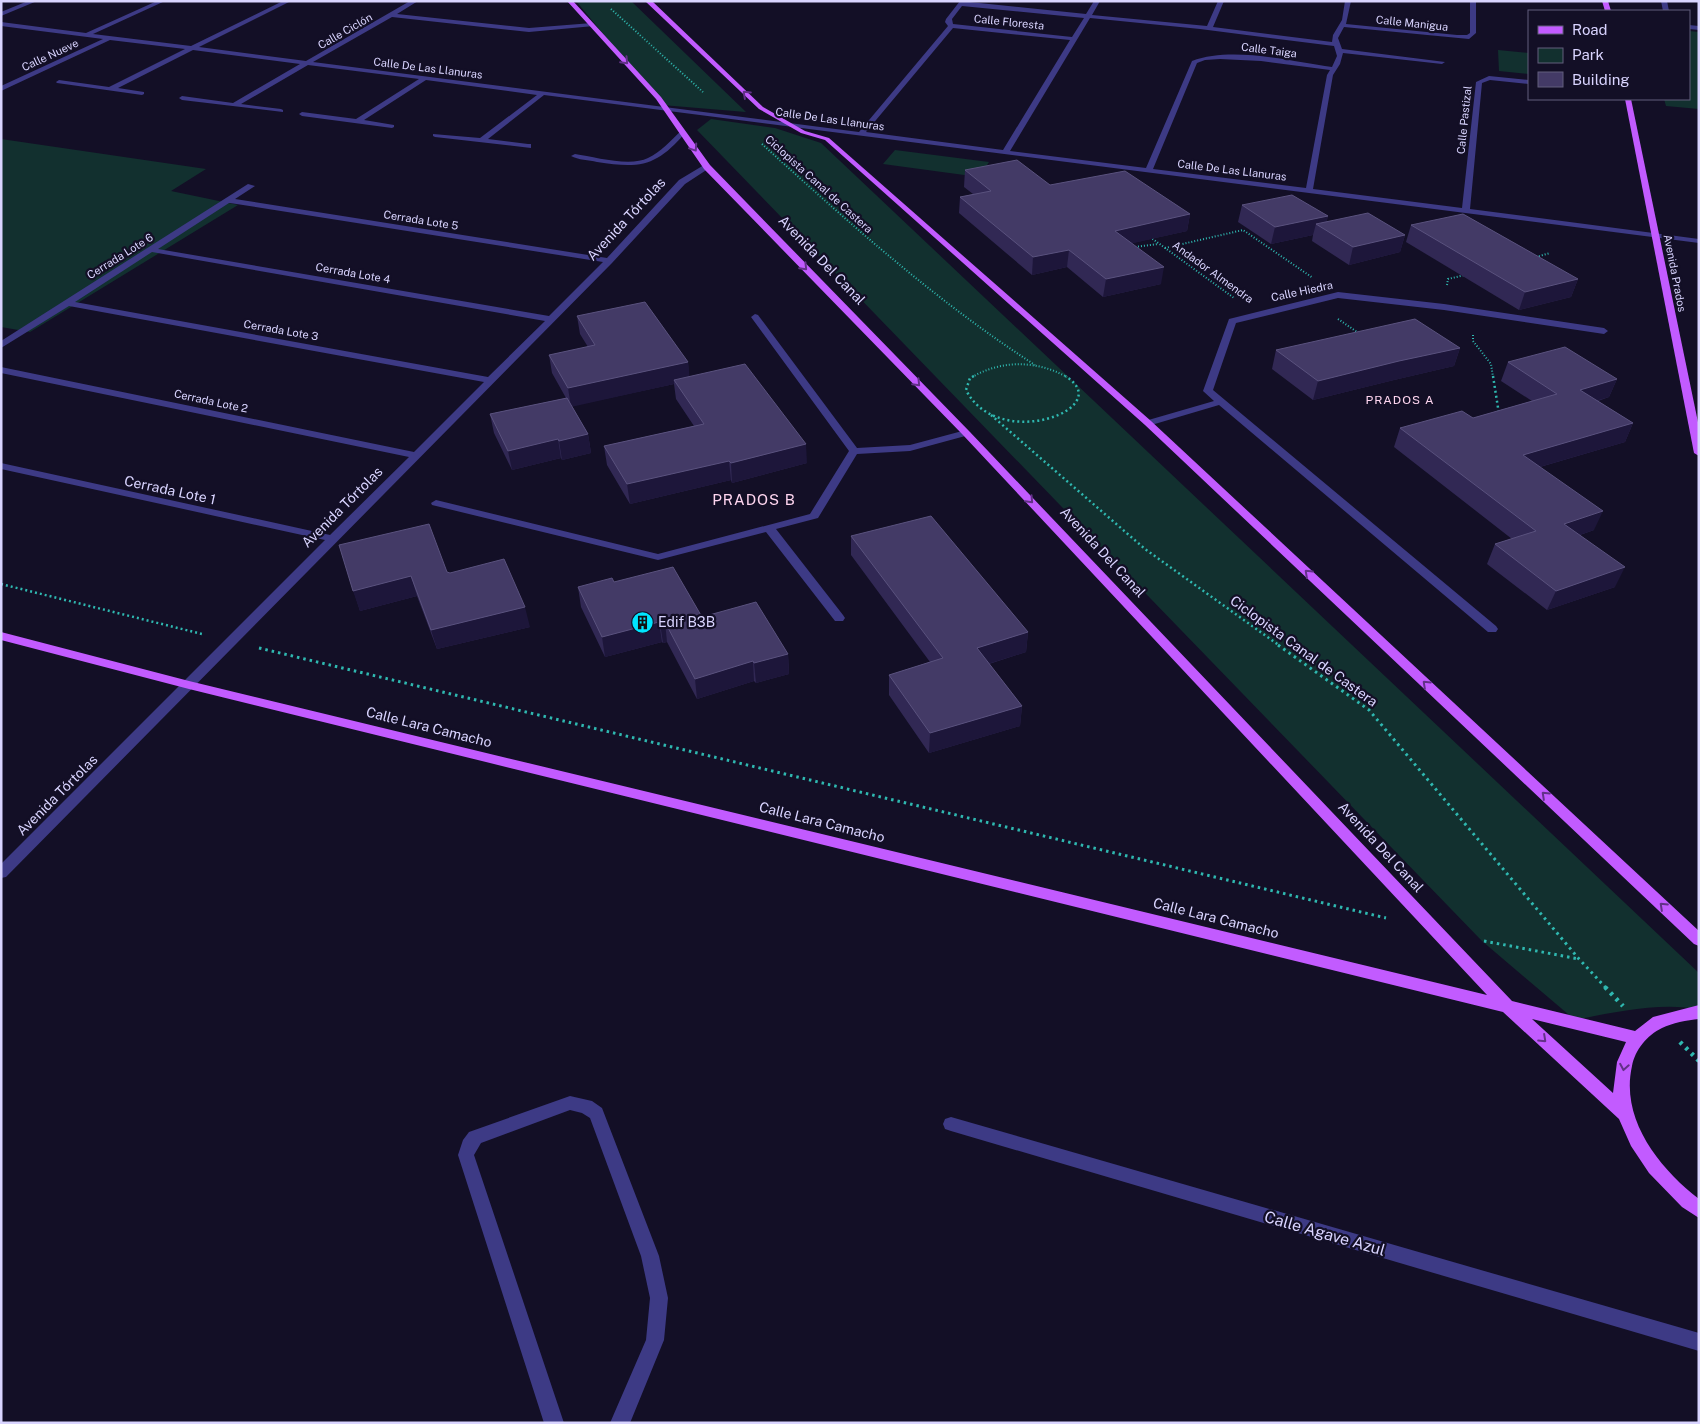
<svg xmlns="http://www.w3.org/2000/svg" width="1700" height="1424" font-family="'Public Sans',sans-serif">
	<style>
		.green { fill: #12302f }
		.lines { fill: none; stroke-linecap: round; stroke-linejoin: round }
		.path-far3 { stroke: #2fb8b0; stroke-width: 2; stroke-dasharray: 1 2; stroke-linecap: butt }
		.path-far2 { stroke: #2fb8b0; stroke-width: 2.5; stroke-dasharray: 2 3; stroke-linecap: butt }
		.path-far1 { stroke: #2fb8b0; stroke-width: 3; stroke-dasharray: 2.5 4; stroke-linecap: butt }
		.path { stroke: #2fb8b0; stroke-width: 4.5; stroke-dasharray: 3 5; stroke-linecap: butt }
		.minor { fill: #3d3a85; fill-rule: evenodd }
		.major { fill: #c25bff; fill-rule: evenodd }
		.wall { fill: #312854 }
		.shaded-wall { fill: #1d163a }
		.building { fill: #433a66; stroke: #5a527e }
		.oneway { stroke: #623188 }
		.labels { text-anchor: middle; stroke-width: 4.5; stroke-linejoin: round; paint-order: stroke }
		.far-street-label { font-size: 11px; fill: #d9d4ff; stroke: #130f26 }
		.far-neighbourhood-label { font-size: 12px; letter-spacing: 1px; fill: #ffd6f0; stroke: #130f26 }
		.street-label { font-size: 14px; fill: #d9d4ff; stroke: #130f26 }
		.poi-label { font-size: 14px; fill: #d9d4ff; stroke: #130f26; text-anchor: start }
		.neighbourhood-label { font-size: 15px; letter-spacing: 1px; fill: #ffd6f0; stroke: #130f26 }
		.near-street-label { font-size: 16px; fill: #d9d4ff; stroke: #130f26 }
	</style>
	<rect width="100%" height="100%" fill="#130f26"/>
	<!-- green -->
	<g class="green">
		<polygon points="576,1 631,1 746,112 662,105"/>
		<polygon points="1689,31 1699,32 1699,109 1666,106 1664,99 1689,99"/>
		<polygon points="1498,50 1529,53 1529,74 1499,71"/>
		<path d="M711,119l64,9 46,15 878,830v37c-35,-9 -89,3 -124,10l-93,-79 -785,-811z"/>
		<polygon points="1,139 206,169 171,191 238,205 30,332 1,327"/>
		<polygon points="895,150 989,162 979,177 883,164"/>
	</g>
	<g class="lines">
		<!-- path-far3 -->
		<g class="path-far3">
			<polyline points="611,9 703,92"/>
			<path d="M762,144c86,78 175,158 273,221"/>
			<polyline points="1150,237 1234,298"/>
			<polyline points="1135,247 1158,244"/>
			<polyline points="1165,248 1243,230 1313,278"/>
			<polyline points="1536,257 1550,253"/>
			<polyline points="1447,285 1448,279 1465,275"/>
			<polyline points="1338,319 1360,334"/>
			<polyline points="1473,335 1473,341 1491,364 1493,377"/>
			<path d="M972,377c30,-17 64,-17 95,0"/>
		</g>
		<!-- path-far2 -->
		<g class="path-far2">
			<path d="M974,376l-4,2 -4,12c32,63 153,18 99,-14"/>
			<polyline points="1493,376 1499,414"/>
			<polyline points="991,415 1145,549 1280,646"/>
			<polyline points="1,584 202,634"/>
		</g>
		<!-- path-far1 -->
		<g class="path-far1">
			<polyline points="1278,645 1369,710 1579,959 1606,988"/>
			<polyline points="259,648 1386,918"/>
			<polyline points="1484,941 1579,959"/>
		</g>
		<!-- path -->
		<g class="path">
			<polyline points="1605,987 1623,1006"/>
			<polyline points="1680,1042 1699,1061"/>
		</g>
		<!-- minor -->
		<g class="minor">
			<polygon points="28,1 37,1 1,16 1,12"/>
			<path d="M157,1h8l-72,33 98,12 92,-45h8l-92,46 107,14 104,-60h8l-21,13 132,14 63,-5 2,3 -65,6 -137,-15 -79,45 546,70 89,-106 -3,-4 1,-3 14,-18 126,13 8,-13h6l-8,14 115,11 11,-25h6l-11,26 119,15 1,-7 9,-15 3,-19h6l-5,23 111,11h10l3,-2v-32h6v32l-7,6 -125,-12 -6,11 4,11 103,13 -3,2 -99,-11 -3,11 -7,11 -20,114 149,19 14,-126 13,-6 40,4v4l-39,-4 -8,3 -12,126 229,30v4l-1155,-148 -56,44 40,5h3v4l-96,-11 -2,-1v-2l47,4 57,-43 -111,-15 -62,40 30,5v2l-2,1 -90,-12 -3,-2 3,-2 54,7 63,-40 -111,-14 -67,39 40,5 2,1v2l-101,-12 -3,-2 3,-2 51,7 67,-39 -107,-14 -75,38 26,4v2l-2,1 -85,-12 -1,-1 3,-2 50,7 76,-38 -75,-9 -109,51v-5l102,-47 -102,-13v-4l85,11zM962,6l122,12 -12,19 -119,-13 -1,-5zM1090,18l110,11 134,17 3,10 -5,11c-42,-6 -100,-21 -140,-6l-46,107 -136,-17zM953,28l117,12 -67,110 -137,-18zM1220,59l41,2 69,9 -3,5 -21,113 -153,-19 44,-106 8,-3z"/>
			<polygon points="1661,1 1667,1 1669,11 1663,11"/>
			<polygon points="1689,25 1699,26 1699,30 1689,29"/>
			<path d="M681,131l5,1c-29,34 -45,37 -89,30 -8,-2 -19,-2 -26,-6l4,-2c20,3 55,13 73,4 13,-6 23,-18 33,-27z"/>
			<path d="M704,165l7,2 -26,17 -73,79 -606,614 -5,1v-14l324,-324 -324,-71v-6l329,72 79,-78 -408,-84v-6l413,85 70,-70 -415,-76 -68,42v-7l247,-157 7,2 -20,13 372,59 72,-78zM229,203h1l373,59 -54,54 -391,-67zM152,252l393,69 -57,56 -413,-75z"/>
			<polygon points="1338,292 1444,304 1604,328 1608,331 1604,334 1444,310 1338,298 1236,323 1213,390 1496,626 1498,629 1496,632 1488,632 1219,405 1148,426 1143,423 1145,421 1214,401 1203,391 1229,319"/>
			<polygon points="755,314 758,315 857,448 910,445 966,430 971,433 969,435 910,451 857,454 818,518 776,529 843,615 845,618 843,621 835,621 766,532 658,560 432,505 431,503 436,500 658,554 810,514 849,451 751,317"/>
			<polygon points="570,1096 592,1101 602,1108 659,1256 668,1298 664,1340 630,1423 610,1423 646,1340 650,1298 641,1256 590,1118 582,1113 570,1110 481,1143 474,1155 564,1423 544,1423 458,1155 463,1140 469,1132"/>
			<polygon points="951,1117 1699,1333 1699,1351 951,1131 945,1129 943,1124 945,1119"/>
		</g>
		<!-- major -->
		<g class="major">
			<path d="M567,1h6l88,96 49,68 259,266 543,570 123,30 18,-14 46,-12v14c-12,1 -27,4 -37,9 -15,7 -27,22 -30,38 -12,53 27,102 67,133v19l-17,-11 -33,-34 -18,-27 -12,-27 -116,-107 -1314,-323 -188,-49v-8l188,49 1298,314 -524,-560 -259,-266 -48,-70zM1532,1019l94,23 -9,20 -4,31z"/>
			<polygon points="645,1 652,1 763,107 805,131 829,138 1151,421 1699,931 1699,946 1694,944 1145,425 825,140 801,133 759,109"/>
			<polygon points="1602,1 1608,1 1611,11 1605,11"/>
			<polygon points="1625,99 1631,99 1699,427 1699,456 1694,453"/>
		</g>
	</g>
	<!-- wall -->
	<g class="wall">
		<polygon points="965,170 1050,185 1190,214 1187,231 1132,243 1161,284 1103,297 1067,267 1032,275 959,213 960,197 973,194 964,187"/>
		<polygon points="1242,205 1328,216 1326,222 1405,235 1400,252 1349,265 1312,241 1313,235 1271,244 1238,222"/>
		<polygon points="1411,225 1578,279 1571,297 1519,310 1406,242"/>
		<polygon points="577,316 688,362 689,377 807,463 732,483 731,480 630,504 607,465 604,446 694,426 676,399 674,384 572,406 588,434 591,453 562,460 561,458 512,470 494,433 490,414 566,398 552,373 549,355 588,347 580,334"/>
		<polygon points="1460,348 1454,366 1394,380 1313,400 1272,369 1276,350"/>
		<polygon points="1508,362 1617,379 1609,397 1598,401 1633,423 1625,442 1540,467 1594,530 1580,535 1615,587 1547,610 1487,564 1495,544 1512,539 1394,447 1400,428 1473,418 1532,401 1501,381"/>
		<polygon points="851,536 1028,632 1026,652 989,664 1022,706 1020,726 929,753 889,695 889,675 930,662 851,555"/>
		<polygon points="339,545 447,572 530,627 437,649 417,596 360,611"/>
		<polygon points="614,582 702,617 788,654 789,674 756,683 754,681 697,699 667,642 663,643 662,642 605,657 581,607 578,587"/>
	</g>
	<!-- shaded-wall -->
	<g class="shaded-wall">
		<polygon points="1190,214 1187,231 1112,248 1115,231"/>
		<polygon points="1328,216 1325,229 1316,224 1313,235 1271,244 1275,227"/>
		<polygon points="1405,235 1400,252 1349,265 1353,247"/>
		<polygon points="1069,250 1067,267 1032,275 1033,257"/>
		<polygon points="1164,267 1161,284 1103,297 1106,279"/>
		<polygon points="1578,279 1571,297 1519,310 1525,292"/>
		<polygon points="1460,348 1454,366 1394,380 1313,400 1318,381 1399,361"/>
		<polygon points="688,362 690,381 674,380 674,384 571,407 568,388"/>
		<polygon points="1617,379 1609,397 1572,408 1580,390"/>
		<polygon points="1633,423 1625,442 1515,474 1523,455"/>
		<polygon points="588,434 591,453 562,460 559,441"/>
		<polygon points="558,439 561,458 512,470 508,451"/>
		<polygon points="806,444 807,463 732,483 731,463"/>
		<polygon points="729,461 731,480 630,504 627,484"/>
		<polygon points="1603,511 1594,530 1556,543 1564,524"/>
		<polygon points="1625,567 1615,587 1547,610 1556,591"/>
		<polygon points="411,576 417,596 360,611 353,591"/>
		<polygon points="525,607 530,627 437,649 431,630"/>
		<polygon points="659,622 662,642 605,657 602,637"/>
		<polygon points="665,622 667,642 663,643 660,623"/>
		<polygon points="1028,632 1026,652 975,668 977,648"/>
		<polygon points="788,654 789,674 756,683 754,663"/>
		<polygon points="753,661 754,681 697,699 695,679"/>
		<polygon points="1022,706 1020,726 929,753 930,733"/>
	</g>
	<!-- building -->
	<g class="building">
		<polygon points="1017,160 1050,185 1125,171 1190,214 1115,231 1164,267 1106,279 1069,250 1033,257 960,197 991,191 965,170"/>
		<polygon points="1292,195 1328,216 1275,227 1242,205"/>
		<polygon points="1368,213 1405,235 1353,247 1316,224"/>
		<polygon points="1463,214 1578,279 1525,292 1411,225"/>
		<polygon points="645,302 688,362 568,388 549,355 595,345 577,316"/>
		<polygon points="1415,319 1460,348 1399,361 1318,381 1276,350"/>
		<polygon points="1565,347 1617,379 1580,390 1633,423 1523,455 1603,511 1564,524 1625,567 1556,591 1495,544 1536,531 1400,428 1462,411 1473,418 1557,394 1508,362"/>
		<polygon points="745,364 806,444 731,463 729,461 627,484 604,446 704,424 674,380"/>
		<polygon points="567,398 588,434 559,441 558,439 508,451 490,414"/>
		<polygon points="931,516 1028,632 977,648 1022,706 930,733 889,675 943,658 851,536"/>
		<polygon points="429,524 447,572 450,573 504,559 525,607 431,630 411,576 353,591 339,545"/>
		<polygon points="673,567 702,617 756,602 788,654 754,663 753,661 695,679 665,622 660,623 659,622 602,637 578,587 612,578 614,582"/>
	</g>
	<!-- one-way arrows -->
	<defs><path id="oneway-chevron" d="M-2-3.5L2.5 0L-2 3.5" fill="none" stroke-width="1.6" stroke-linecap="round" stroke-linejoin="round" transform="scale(1.25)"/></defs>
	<g class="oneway">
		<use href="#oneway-chevron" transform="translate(625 61) rotate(47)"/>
		<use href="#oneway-chevron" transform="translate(746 94) rotate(-137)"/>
		<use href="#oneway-chevron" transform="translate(694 148) rotate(56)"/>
		<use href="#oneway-chevron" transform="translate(804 267) rotate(46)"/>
		<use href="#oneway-chevron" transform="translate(917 383) rotate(46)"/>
		<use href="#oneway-chevron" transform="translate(1030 500) rotate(47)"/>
		<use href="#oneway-chevron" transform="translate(1308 573) rotate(-137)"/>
		<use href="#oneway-chevron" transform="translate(1426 684) rotate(-137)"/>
		<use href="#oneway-chevron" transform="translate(1545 795) rotate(-137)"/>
		<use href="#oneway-chevron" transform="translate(1663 906) rotate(-137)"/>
		<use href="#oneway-chevron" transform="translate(1543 1039) rotate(43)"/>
		<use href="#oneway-chevron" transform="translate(1624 1067) rotate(100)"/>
	</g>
	<!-- icons -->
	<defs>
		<symbol id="building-disc" viewBox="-11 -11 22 22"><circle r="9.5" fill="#00e5ff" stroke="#130f26"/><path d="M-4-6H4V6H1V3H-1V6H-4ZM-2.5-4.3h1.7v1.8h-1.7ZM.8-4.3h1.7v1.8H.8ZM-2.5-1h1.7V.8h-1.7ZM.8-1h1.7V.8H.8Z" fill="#111"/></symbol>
	</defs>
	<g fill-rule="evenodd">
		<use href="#building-disc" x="630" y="610" width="25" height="25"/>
	</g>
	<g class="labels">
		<!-- far-street labels -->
		<g class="far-street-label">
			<text transform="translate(1009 22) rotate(6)" y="4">Calle Floresta</text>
			<text transform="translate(1412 23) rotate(6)" y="4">Calle Manigua</text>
			<text transform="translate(345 31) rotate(-30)" y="4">Calle Ciclón</text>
			<text transform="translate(1269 50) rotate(7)" y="4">Calle Taiga</text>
			<text transform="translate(50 55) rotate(-25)" y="4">Calle Nueve</text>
			<text transform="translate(428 68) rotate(7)" y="4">Calle De Las Llanuras</text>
			<text transform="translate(830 119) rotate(8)" y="4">Calle De Las Llanuras</text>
			<text transform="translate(1464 120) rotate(-84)" y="4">Calle Pastizal</text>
			<text transform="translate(1232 170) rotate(7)" y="4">Calle De Las Llanuras</text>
			<text transform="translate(819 184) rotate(42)" y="4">Ciclopista Canal de Castera</text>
			<text transform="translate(421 220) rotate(9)" y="4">Cerrada Lote 5</text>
			<text transform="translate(120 256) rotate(-32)" y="4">Cerrada Lote 6</text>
			<text transform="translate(1213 272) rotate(36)" y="4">Andador Almendra</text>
			<text transform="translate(353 273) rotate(10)" y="4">Cerrada Lote 4</text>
			<text transform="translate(1675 273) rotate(79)" y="4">Avenida Prados</text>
			<text transform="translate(1302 291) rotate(-12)" y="4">Calle Hiedra</text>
			<text transform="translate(281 330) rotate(10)" y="4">Cerrada Lote 3</text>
			<text transform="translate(211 401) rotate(12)" y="4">Cerrada Lote 2</text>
		</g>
		<!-- far-neighbourhood labels -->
		<g class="far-neighbourhood-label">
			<text x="1400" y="404">PRADOS A</text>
		</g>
		<!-- street labels -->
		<g class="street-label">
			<text transform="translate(626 219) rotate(-47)" y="5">Avenida Tórtolas</text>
			<text transform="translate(822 260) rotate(46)" y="5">Avenida Del Canal</text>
			<text transform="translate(170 490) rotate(12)" y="5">Cerrada Lote 1</text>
			<text transform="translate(342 507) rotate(-45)" y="5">Avenida Tórtolas</text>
			<text transform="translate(1103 552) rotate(47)" y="5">Avenida Del Canal</text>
			<text transform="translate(1304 651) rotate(36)" y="5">Ciclopista Canal de Castera</text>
			<text transform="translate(429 727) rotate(14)" y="5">Calle Lara Camacho</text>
			<text transform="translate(57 795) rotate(-45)" y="5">Avenida Tórtolas</text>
			<text transform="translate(822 822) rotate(14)" y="5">Calle Lara Camacho</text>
			<text transform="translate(1381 847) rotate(47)" y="5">Avenida Del Canal</text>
			<text transform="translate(1216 918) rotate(14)" y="5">Calle Lara Camacho</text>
		</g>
		<!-- poi labels -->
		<g class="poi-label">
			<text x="658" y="627">Edif B3B</text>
		</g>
		<!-- neighbourhood labels -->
		<g class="neighbourhood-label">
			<text x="754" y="505">PRADOS B</text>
		</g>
		<!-- near-street labels -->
		<g class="near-street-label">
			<text transform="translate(1325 1233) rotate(16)" y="6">Calle Agave Azul</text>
		</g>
	</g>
	<!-- border -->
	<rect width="1700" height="1424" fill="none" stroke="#d9d4ff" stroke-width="5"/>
	<!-- legend -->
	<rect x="1528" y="10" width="162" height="90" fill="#130f26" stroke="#625e7d"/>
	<rect x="1538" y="26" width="25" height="8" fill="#c25bff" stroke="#625e7d"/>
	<text x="1572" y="35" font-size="15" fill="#d9d4ff">Road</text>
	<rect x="1538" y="48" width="25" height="15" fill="#12302f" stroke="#625e7d"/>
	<text x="1572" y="60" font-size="15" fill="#d9d4ff">Park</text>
	<rect x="1538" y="72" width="25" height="15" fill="#433a66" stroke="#625e7d"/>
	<text x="1572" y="85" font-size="15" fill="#d9d4ff">Building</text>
</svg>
